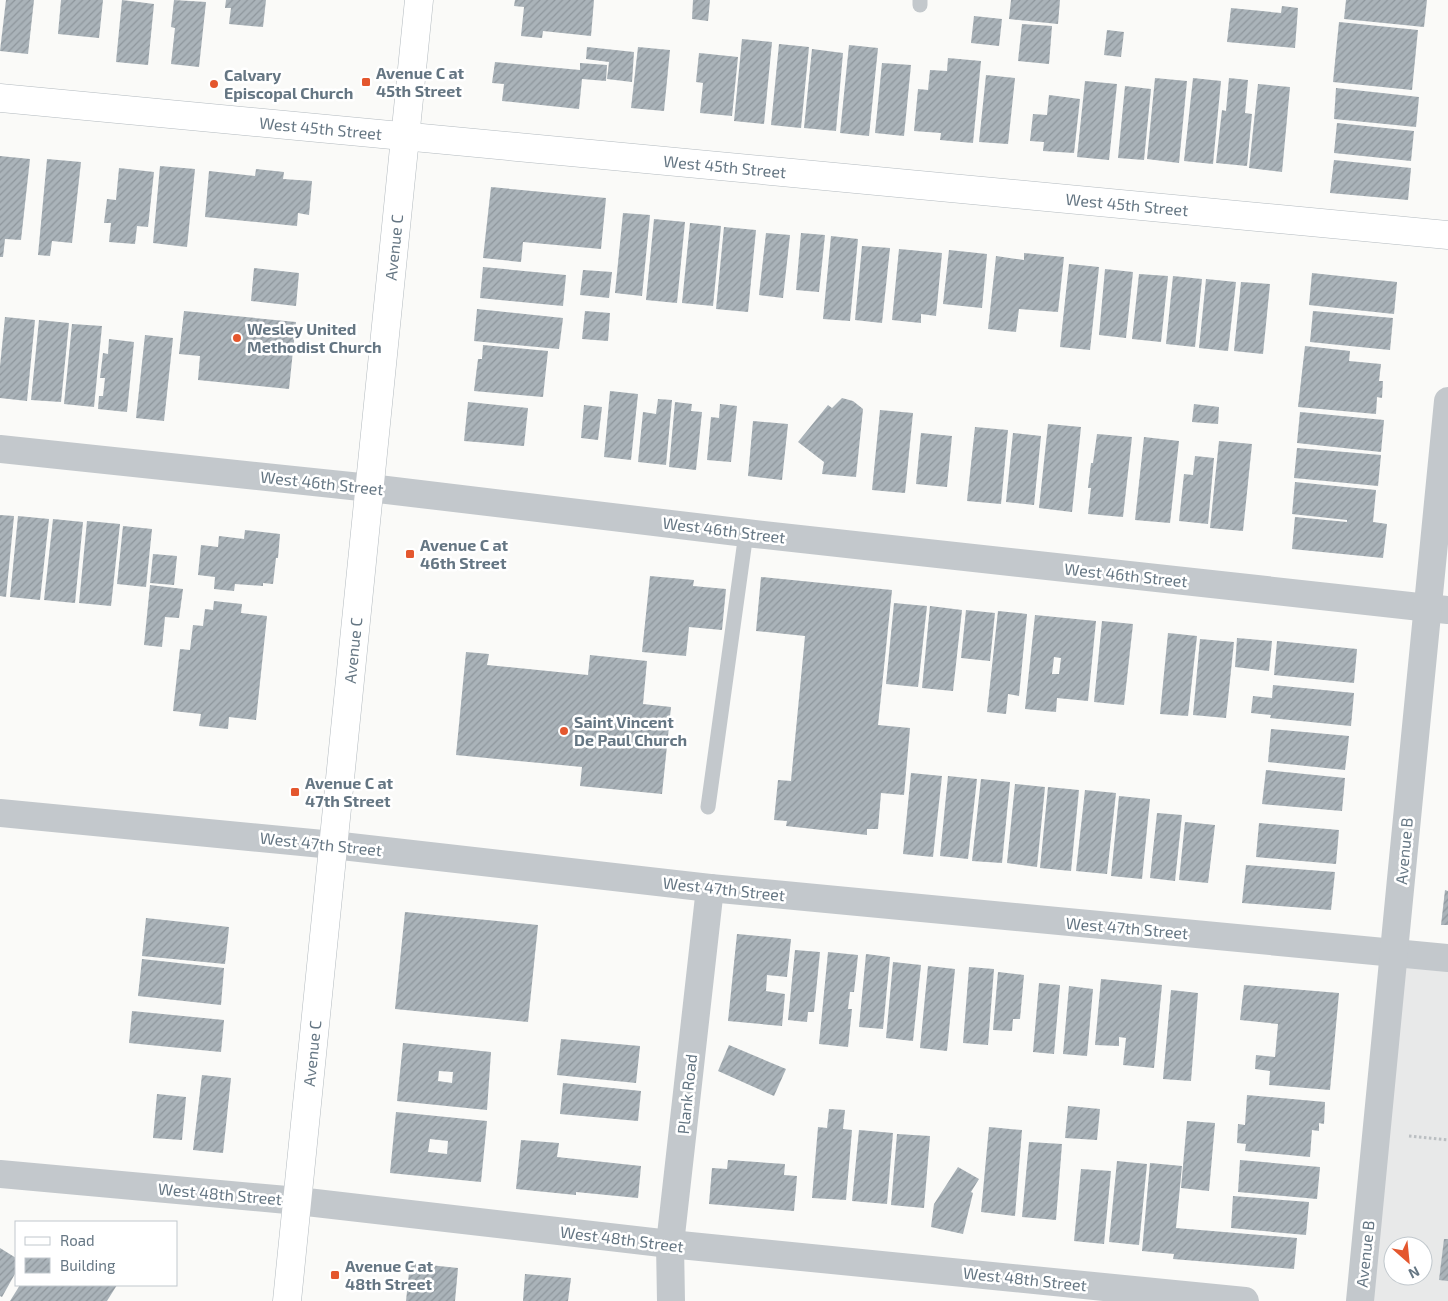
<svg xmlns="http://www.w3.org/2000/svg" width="1448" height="1301" font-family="'Exo 2',sans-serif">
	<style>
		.built { fill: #e8e9e9; fill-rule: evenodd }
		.building { fill: url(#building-hatch); fill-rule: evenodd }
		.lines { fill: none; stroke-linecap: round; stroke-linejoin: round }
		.secondary-casing { stroke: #b3babf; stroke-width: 29 }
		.path { stroke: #bbbfc2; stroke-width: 3; stroke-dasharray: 2.5 2.5; stroke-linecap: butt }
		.lane { stroke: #c3c8cc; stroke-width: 15 }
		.street { stroke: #c3c8cc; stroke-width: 28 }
		.secondary { stroke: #fff; stroke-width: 28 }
		.poi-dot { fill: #e4572e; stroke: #fff; stroke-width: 2 }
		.labels { text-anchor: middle; stroke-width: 5; stroke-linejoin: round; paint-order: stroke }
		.poi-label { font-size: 16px; font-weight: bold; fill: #657683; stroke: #fff; text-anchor: start }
		.street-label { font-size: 16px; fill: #657683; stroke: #fff }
	</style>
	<defs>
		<pattern id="building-hatch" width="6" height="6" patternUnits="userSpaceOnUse" patternTransform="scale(1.25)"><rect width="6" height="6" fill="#aab3b9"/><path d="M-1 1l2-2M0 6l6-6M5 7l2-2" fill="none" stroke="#8e969c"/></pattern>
	</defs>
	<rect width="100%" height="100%" fill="#fafaf8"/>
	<!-- built -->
	<path class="built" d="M1395,953l53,5v343h-88zM1393,1246h30v30h-30z"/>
	<!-- building -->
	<g class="building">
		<polygon points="6,0 34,0 28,54 0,51"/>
		<polygon points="61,0 103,0 99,38 58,34"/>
		<polygon points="122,0 154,4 148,65 116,62"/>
		<polygon points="174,0 206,2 199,67 171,64 175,28 171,27"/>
		<polygon points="226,0 266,0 263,27 229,24 231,8 225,8"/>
		<polygon points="515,0 594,0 591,36 543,31 542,38 521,36 524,7 514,6"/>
		<polygon points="693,0 710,0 708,21 692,19"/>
		<polygon points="1011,0 1060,0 1058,24 1009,19"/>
		<polygon points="1346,0 1427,0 1424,27 1344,19"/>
		<polygon points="1282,6 1298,8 1295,48 1227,42 1231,8 1281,13"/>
		<polygon points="974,16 1002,19 999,46 971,43"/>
		<polygon points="1339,22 1418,30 1412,90 1333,82"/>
		<polygon points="1022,24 1052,26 1049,64 1018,61"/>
		<polygon points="1107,30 1124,32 1121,57 1104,55"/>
		<polygon points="742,39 772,42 764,124 734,121"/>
		<polygon points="779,44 809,47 801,128 771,125"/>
		<polygon points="849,45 878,48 869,136 840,133"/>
		<polygon points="587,47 634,52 632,82 607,79 609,62 586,59"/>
		<polygon points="638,47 670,50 664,111 631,108"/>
		<polygon points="812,49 843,53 836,131 804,128"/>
		<polygon points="699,53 738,57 732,116 700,113 703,83 696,82"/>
		<polygon points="948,58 981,61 973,143 940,140 941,133 914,131 918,89 928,90 930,70 947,71"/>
		<polygon points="495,62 580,70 580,63 607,65 606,81 582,79 579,109 502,101 504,84 492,83"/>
		<polygon points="882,63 911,65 904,136 875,133"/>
		<polygon points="986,75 1015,78 1008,144 979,142"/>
		<polygon points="1155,78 1187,81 1179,163 1147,159"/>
		<polygon points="1193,78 1221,81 1213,164 1184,161"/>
		<polygon points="1229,78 1248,80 1245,113 1252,114 1247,166 1216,163 1222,110 1226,111"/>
		<polygon points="1085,81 1117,84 1109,160 1077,157"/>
		<polygon points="1258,84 1290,87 1282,172 1249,168"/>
		<polygon points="1125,86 1151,89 1144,160 1118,158"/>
		<polygon points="1336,88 1419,97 1416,127 1334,119"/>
		<polygon points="1049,95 1080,99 1074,153 1043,151 1044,142 1030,141 1033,114 1047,115"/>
		<polygon points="1337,123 1414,131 1411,161 1334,153"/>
		<polygon points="0,156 30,159 21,240 5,239 3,257 0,257"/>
		<polygon points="47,159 81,162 72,243 52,241 50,256 38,255"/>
		<polygon points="1334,160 1411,168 1408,200 1330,193"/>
		<polygon points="160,166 195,169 187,247 153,243"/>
		<polygon points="119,168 154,172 148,227 137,226 135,244 109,242 111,223 104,223 107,199 116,200"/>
		<polygon points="256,169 284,172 283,179 312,181 309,215 298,213 297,226 205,217 209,171 255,176"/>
		<polygon points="491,187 606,198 601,249 523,242 521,262 483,258"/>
		<polygon points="623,213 650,215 642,296 615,293"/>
		<polygon points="654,219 685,222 677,303 646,300"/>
		<polygon points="690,223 721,226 713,306 682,303"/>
		<polygon points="724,227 756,230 748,312 716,309"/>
		<polygon points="766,233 790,235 783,298 759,295"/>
		<polygon points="801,233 825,235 819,292 796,290"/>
		<polygon points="831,236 858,239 850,321 823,319"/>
		<polygon points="862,246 890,248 882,323 855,320"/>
		<polygon points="899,249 942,253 936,316 921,314 921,323 892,320"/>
		<polygon points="949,250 987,254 982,308 943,304"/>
		<polygon points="1024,253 1064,257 1058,312 1019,309 1016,332 988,329 996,256 1024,260"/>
		<polygon points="1069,264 1099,267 1090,350 1060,347"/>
		<polygon points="483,267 566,275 563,306 480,298"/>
		<polygon points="254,268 299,273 296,306 251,301"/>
		<polygon points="1105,269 1133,272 1126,338 1099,335"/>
		<polygon points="583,270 612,272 609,298 580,295"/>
		<polygon points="1312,273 1397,282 1394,314 1309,305"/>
		<polygon points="1139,274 1168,276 1161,342 1132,339"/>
		<polygon points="1173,276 1202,279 1195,347 1166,344"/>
		<polygon points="1206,279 1236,282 1228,351 1199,348"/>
		<polygon points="1241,282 1270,284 1263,354 1234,351"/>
		<polygon points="477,309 563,318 559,349 474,341"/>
		<polygon points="184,311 296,322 289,389 198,380 200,356 179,354"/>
		<polygon points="585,311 610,313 608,341 582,339"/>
		<polygon points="1313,311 1393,318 1390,350 1310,342"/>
		<polygon points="5,317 35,320 27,401 0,398 0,366"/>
		<polygon points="39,320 69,323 61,402 31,400"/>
		<polygon points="72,324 102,326 94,407 64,404"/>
		<polygon points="145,335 173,338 164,421 136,418"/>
		<polygon points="109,339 134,342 127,412 98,409 99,396 103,396 105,378 100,378 103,353 108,354"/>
		<polygon points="483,345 548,351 543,397 474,391 478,359 482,359"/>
		<polygon points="1305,346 1350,351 1349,361 1381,364 1379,381 1383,381 1382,398 1377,397 1376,414 1298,407"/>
		<polygon points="610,391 638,394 631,460 604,457"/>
		<polygon points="842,398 853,401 863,409 856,477 822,474 824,462 798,442 828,405 832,408"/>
		<polygon points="658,399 672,400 666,465 638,462 643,412 656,414"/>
		<polygon points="468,402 528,408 524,446 464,441"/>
		<polygon points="675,402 692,404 691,411 702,412 696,470 669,467"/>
		<polygon points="720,404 737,406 731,462 707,460 711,417 719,418"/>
		<polygon points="1194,404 1219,407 1218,424 1192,422"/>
		<polygon points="584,405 602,407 598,440 581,438"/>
		<polygon points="880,410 913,413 905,493 872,490"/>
		<polygon points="1300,412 1384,420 1381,452 1297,443"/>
		<polygon points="753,421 788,424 782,480 748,476"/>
		<polygon points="1048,424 1081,427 1072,512 1039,508"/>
		<polygon points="975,427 1008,430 1001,504 967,501"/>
		<polygon points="921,433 952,436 947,487 916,484"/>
		<polygon points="1013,433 1041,436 1034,505 1006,502"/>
		<polygon points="1097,434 1132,437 1123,517 1088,514 1091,488 1088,488 1091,463 1093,463"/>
		<polygon points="1144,437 1179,441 1170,523 1135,520"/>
		<polygon points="1219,441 1252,444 1243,531 1210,528"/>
		<polygon points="1297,448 1381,455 1378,486 1294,478"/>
		<polygon points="1195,456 1214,458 1208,524 1179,521 1184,474 1193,475"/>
		<polygon points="1295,482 1376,490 1373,522 1387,524 1383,558 1292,549 1295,517 1347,522 1347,520 1292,514"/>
		<polygon points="0,515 14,516 6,597 0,596"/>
		<polygon points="18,516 49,519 40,600 10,597"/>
		<polygon points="53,519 83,522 75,603 44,600"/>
		<polygon points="87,521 120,524 111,606 79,603"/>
		<polygon points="123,526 152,529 146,587 117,584"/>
		<polygon points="245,530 280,534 278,558 276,558 273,584 263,583 263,586 235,584 234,591 214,589 215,577 198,575 201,545 218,547 219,536 244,539"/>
		<polygon points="153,554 177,556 174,585 150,583"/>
		<polygon points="650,576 694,580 693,586 726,589 722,630 689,627 686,656 642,652"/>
		<polygon points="761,577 892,590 878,725 910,728 904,795 881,793 878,829 867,829 867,835 786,826 787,821 774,820 778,780 791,781 805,636 756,631"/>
		<polygon points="150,585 183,589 179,618 165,617 162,647 144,645"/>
		<polygon points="214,601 242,604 241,613 267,616 256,720 229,717 228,729 199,726 201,714 173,711 180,649 190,650 193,625 203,626 205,609 213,610"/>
		<polygon points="894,603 927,606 918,687 886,684"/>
		<polygon points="930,606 962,610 953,691 922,688"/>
		<polygon points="966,610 995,613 990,661 961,658"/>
		<polygon points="998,611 1027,614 1019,696 1008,694 1006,714 987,712"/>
		<path d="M1035,615l61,6 -8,80 -31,-3 -1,14 -31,-3zM1054,657l7,1 -2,16h-7z"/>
		<polygon points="1102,621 1133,624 1124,705 1094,702"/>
		<polygon points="1168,633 1197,636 1188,716 1160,714"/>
		<polygon points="1237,638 1272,641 1269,671 1235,667"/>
		<polygon points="1200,639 1234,642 1226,718 1193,715"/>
		<polygon points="1277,641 1357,649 1354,683 1274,675"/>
		<polygon points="466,652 489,654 487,665 588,675 590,655 647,661 643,704 671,707 662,794 580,786 582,767 456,755"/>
		<polygon points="1273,685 1354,693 1351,726 1270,718 1271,715 1251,713 1253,696 1272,698"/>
		<polygon points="1271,729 1349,736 1345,770 1268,762"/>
		<polygon points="1266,770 1345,778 1342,811 1262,804"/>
		<polygon points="911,773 942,776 933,857 903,854"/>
		<polygon points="948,776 977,779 968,859 940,856"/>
		<polygon points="981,779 1010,782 1002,863 972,861"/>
		<polygon points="1015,784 1045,787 1037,867 1007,863"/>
		<polygon points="1048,787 1079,790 1071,871 1040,868"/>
		<polygon points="1085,790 1116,793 1107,874 1076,871"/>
		<polygon points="1119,796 1150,799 1142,879 1111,876"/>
		<polygon points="1157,813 1182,815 1175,881 1150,878"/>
		<polygon points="1185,822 1215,825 1208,883 1179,880"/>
		<polygon points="1259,823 1339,830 1336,864 1256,857"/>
		<polygon points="1246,865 1335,872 1331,910 1242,903"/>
		<polygon points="1445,890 1448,891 1448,925 1441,925"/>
		<polygon points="405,912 538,925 528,1022 395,1009"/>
		<polygon points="146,918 229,927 225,964 142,956"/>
		<polygon points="737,934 791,939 787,977 767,975 766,991 785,994 782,1026 728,1021"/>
		<polygon points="795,950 820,952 814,1012 808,1012 807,1022 788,1020"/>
		<polygon points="828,952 858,955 854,992 850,992 848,1009 852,1009 848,1047 819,1044"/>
		<polygon points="866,954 890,957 883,1029 859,1027"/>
		<polygon points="142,959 224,968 221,1005 138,996"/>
		<polygon points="893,962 921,965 913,1041 886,1038"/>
		<polygon points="928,966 955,969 947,1051 920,1048"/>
		<polygon points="969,967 994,969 988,1045 963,1043"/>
		<polygon points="998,972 1024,975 1020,1019 1013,1019 1012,1031 993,1030"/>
		<polygon points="1101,979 1162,985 1154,1068 1123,1065 1126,1038 1119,1037 1119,1046 1095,1045"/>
		<polygon points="1039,983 1060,985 1054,1054 1033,1052"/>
		<polygon points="1244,985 1339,993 1330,1090 1269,1085 1270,1071 1255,1069 1256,1055 1275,1057 1278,1024 1240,1020"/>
		<polygon points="1069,986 1093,989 1087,1056 1063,1054"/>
		<polygon points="1171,990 1198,993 1191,1081 1163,1079"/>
		<polygon points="132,1011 224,1020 221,1052 129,1043"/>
		<polygon points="561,1039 640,1046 636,1083 557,1075"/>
		<path d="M403,1043l88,9 -4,58 -90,-9zM439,1071l14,1 -1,11 -14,-2z"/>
		<polygon points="729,1045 786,1069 774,1096 718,1071"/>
		<polygon points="202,1075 231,1078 223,1153 193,1150"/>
		<polygon points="563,1083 641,1091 638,1121 560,1114"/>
		<polygon points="157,1094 186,1097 182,1140 153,1138"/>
		<polygon points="1247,1095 1325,1102 1324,1124 1319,1123 1319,1131 1312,1130 1310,1157 1245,1151 1246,1144 1237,1143 1238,1124 1245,1125"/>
		<polygon points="1068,1106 1100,1109 1097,1140 1065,1138"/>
		<polygon points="829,1109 845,1110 843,1129 852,1130 846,1200 812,1198 818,1127 827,1128"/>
		<path d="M396,1112l91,9 -6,61 -91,-9zM430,1139l18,2 -1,13 -19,-2z"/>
		<polygon points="1187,1121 1215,1123 1209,1191 1181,1188"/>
		<polygon points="989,1127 1022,1130 1015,1216 981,1212"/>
		<polygon points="859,1130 893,1133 887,1204 852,1201"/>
		<polygon points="897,1134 930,1136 924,1208 891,1205"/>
		<polygon points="521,1140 559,1143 557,1157 641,1166 638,1198 576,1192 576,1195 516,1189"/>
		<polygon points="1029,1142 1062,1144 1056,1220 1022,1217"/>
		<polygon points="728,1160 785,1164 784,1175 797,1176 794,1211 709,1204 712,1168 727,1169"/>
		<polygon points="1240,1160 1320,1167 1317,1199 1238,1192"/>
		<polygon points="1117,1161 1147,1164 1139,1245 1109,1242"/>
		<polygon points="1150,1163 1182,1166 1176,1228 1297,1238 1294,1269 1173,1259 1174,1254 1142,1251"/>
		<polygon points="958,1167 979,1179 971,1192 973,1193 963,1234 931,1227 934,1204"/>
		<polygon points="1081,1169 1111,1171 1104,1244 1074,1241"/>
		<polygon points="1233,1196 1309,1202 1306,1235 1231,1228"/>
		<polygon points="1444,1239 1448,1239 1448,1281 1439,1280"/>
		<polygon points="0,1248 16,1258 16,1272 2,1297 0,1296"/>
		<polygon points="410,1263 458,1268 455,1301 406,1301"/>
		<polygon points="525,1274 571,1278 568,1301 523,1301"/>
		<polygon points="20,1285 117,1285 107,1301 10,1301"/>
	</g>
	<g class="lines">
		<defs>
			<g id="secondary">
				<path id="s1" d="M0,98l1448,137"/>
				<path id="s2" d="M287,1301l132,-1301"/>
			</g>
		</defs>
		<!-- secondary casing -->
		<use href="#secondary" class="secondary-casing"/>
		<!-- path -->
		<polyline class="path" points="1409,1136 1448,1140"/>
		<!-- lane -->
		<g class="lane">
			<polyline points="920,5 920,0"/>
			<polyline points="708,807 746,533"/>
		</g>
		<!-- street -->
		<g class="street">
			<polyline points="0,449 370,488 746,533 1448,610"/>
			<polyline points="0,813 333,845 710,888 1448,958"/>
			<polyline points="0,1174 298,1201 670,1244 1245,1301"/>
			<polyline points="671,1301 670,1244 710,888"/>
			<path d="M1360,1301c31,-300 56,-600 88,-900"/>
		</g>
		<!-- secondary -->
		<use href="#secondary" class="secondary"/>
	</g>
	<!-- markers -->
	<g class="poi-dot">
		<rect x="361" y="77" width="10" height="10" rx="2.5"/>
		<circle cx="214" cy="84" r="5"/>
		<circle cx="237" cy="338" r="5"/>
		<rect x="405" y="549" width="10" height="10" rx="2.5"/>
		<circle cx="564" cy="731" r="5"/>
		<rect x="290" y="787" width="10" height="10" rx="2.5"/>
		<rect x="330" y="1270" width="10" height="10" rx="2.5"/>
	</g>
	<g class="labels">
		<!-- poi labels -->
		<g class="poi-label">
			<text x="376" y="79">Avenue C at<tspan x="376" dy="18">45th Street</tspan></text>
			<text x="224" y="81">Calvary<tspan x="224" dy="18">Episcopal Church</tspan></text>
			<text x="247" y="335">Wesley United<tspan x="247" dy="18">Methodist Church</tspan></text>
			<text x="420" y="551">Avenue C at<tspan x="420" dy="18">46th Street</tspan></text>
			<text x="574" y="728">Saint Vincent<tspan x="574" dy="18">De Paul Church</tspan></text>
			<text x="305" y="789">Avenue C at<tspan x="305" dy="18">47th Street</tspan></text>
			<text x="345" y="1272">Avenue C at<tspan x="345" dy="18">48th Street</tspan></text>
		</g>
		<!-- street labels -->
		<g class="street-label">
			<text dy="6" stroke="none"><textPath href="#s1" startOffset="322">West 45th Street</textPath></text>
			<text dy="6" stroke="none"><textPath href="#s1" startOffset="728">West 45th Street</textPath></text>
			<text dy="6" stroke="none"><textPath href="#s1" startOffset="1132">West 45th Street</textPath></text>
			<text dy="6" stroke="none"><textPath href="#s2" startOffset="1059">Avenue C</textPath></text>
			<text transform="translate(322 483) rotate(6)" y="6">West 46th Street</text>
			<text transform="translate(724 530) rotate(7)" y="6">West 46th Street</text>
			<text transform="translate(1126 575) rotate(6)" y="6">West 46th Street</text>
			<text dy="6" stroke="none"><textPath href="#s2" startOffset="654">Avenue C</textPath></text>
			<text transform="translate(321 844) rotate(6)" y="6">West 47th Street</text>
			<text transform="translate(1404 851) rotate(-85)" y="6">Avenue B</text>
			<text transform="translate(724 889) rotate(6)" y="6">West 47th Street</text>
			<text transform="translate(1127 928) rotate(5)" y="6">West 47th Street</text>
			<text dy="6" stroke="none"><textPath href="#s2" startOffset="249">Avenue C</textPath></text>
			<text transform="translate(687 1094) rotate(-84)" y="6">Plank Road</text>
			<text transform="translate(220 1194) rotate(5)" y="6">West 48th Street</text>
			<text transform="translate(622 1239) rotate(7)" y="6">West 48th Street</text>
			<text transform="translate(1365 1254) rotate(-84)" y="6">Avenue B</text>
			<text transform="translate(1025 1279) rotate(6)" y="6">West 48th Street</text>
		</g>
	</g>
	<!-- legend -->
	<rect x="15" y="1221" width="162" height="65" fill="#ffffff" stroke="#c1c8cd"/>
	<rect x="25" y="1237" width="25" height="8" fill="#ffffff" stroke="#c1c8cd"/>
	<text x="60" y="1246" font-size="15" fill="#657683">Road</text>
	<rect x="25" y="1258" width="25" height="15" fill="url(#building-hatch)" stroke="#c1c8cd"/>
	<text x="60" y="1271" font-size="15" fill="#657683">Building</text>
	<!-- north arrow -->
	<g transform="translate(1408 1261) rotate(153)"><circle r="24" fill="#ffffff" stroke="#c1c8cd"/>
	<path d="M0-4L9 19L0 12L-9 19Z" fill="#e4572e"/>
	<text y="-8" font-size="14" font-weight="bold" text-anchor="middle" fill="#657683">N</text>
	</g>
</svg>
